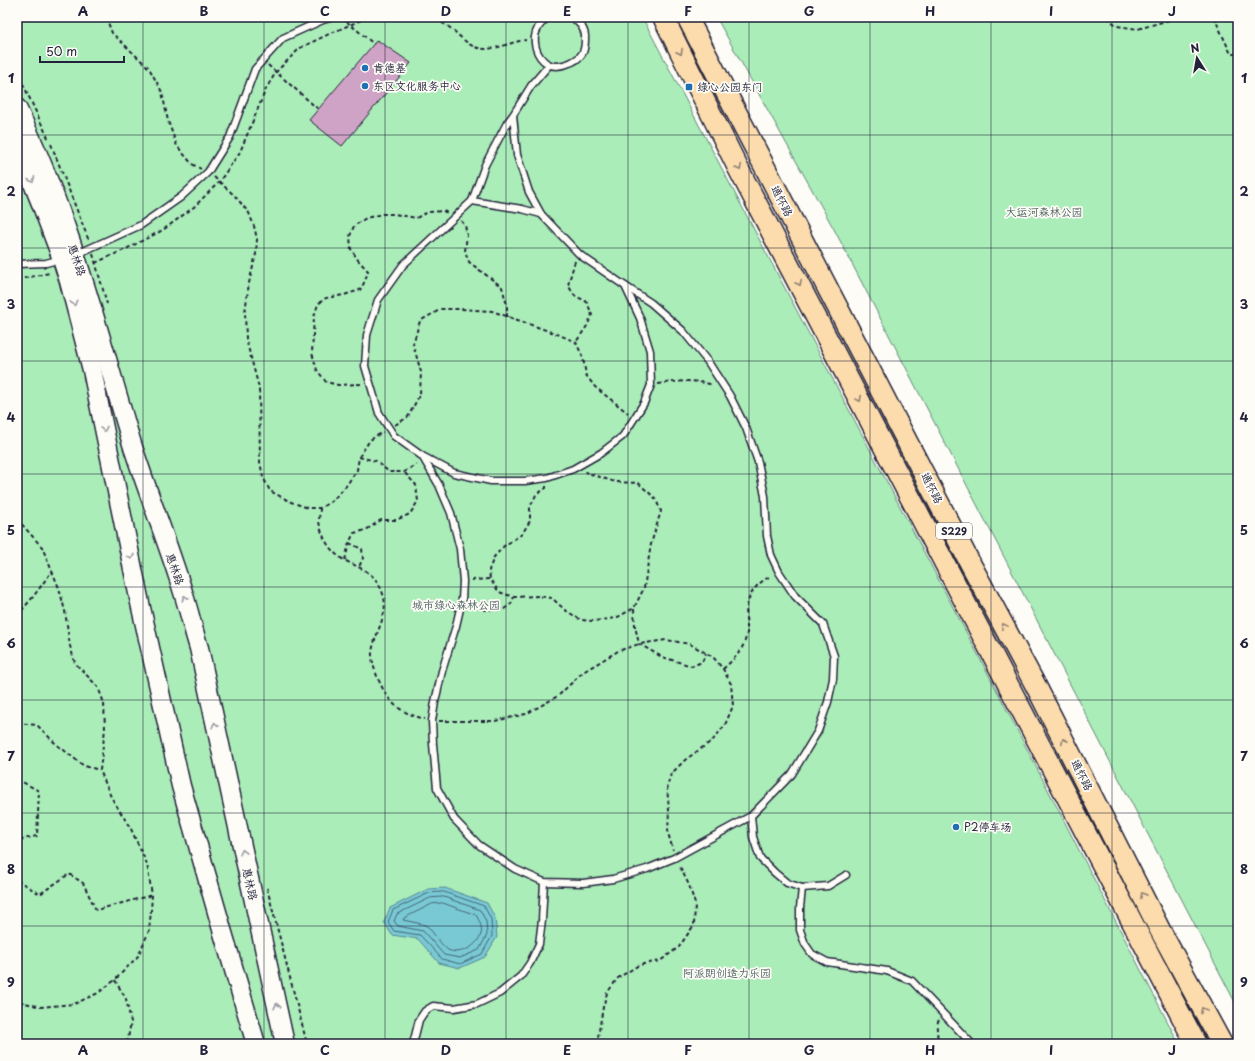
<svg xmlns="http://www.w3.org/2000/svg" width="1255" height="1061" font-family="'Playpen Sans','LXGW WenKai TC',sans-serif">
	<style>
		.green { fill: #aaedb8; stroke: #66887a }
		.water { fill: #79c9d4; stroke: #568697 }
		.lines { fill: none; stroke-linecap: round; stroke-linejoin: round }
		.shore { stroke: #456578; stroke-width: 1 }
		.building { fill: #cfa3c6; stroke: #22223b }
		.lane-casing { stroke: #22223b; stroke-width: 9 }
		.secondary-casing { stroke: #22223b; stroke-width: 21 }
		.primary-casing { stroke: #22223b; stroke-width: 23 }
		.path { stroke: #22223b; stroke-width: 2; stroke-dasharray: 4 3; stroke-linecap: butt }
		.lane { stroke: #fdfcf7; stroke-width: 6 }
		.secondary { stroke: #fdfcf7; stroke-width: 18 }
		.primary { stroke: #fcdcac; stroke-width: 20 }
		.oneway { stroke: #8f7f74 }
		.oneway2 { stroke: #9a9aa2 }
		.grid { fill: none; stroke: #22223b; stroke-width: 1; stroke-opacity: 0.55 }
		.poi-dot { fill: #1f6fb2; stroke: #fdfcf7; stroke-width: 1.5 }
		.labels { text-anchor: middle; stroke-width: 3.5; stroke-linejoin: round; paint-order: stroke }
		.shield { fill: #fdfcf7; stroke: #646373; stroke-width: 1 }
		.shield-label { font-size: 10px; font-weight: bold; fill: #22223b }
		.poi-label { font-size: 11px; fill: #22223b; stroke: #fdfcf7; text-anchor: start }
		.street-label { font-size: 11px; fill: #22223b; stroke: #fdfcf7 }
		.park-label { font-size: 11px; fill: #4b5f60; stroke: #fdfcf7 }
		.neatline { fill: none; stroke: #22223b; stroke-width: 1.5 }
		.grid-label { font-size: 13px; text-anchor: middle; font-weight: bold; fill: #22223b }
	</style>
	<rect width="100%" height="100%" fill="#fdfcf7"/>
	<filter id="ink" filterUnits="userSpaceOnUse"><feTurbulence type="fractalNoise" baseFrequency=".025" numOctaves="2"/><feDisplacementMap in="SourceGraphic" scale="8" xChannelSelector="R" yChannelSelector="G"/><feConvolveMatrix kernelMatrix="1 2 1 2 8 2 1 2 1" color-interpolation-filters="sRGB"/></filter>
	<g filter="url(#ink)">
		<!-- green -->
		<g class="green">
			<polygon points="17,17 642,17 994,685 1179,1044 17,1044"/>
			<polygon points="716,17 1238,17 1238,1008 835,231"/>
		</g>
		<!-- water -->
		<polygon class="water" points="445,888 487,903 495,918 497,937 485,957 460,968 439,963 418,939 392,935 384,922 390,908 428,889"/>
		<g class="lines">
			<!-- shore -->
			<g class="shore">
				<polygon points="444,892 484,906 491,919 492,936 482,954 460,964 442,959 420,935 394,931 388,922 393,910 429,893"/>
				<polygon points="444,897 480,910 486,921 487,935 479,950 460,958 444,955 423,931 398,926 394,921 397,914 430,898"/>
				<path d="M443,903l33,12c3,5 7,13 5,19 -3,12 -21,22 -33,16 -6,-4 -15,-18 -21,-24l-5,-2 -19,-4 1,-2 28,-14z"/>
			</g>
		</g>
		<!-- building -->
		<polygon class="building" points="377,40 411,63 342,146 309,120"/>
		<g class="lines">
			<defs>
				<g id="lane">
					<path d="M548,17c-3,3 -8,7 -10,11 -7,12 -2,29 10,36 9,5 28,-1 34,-10 2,-3 3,-10 3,-15 1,-9 -6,-18 -14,-22"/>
					<polyline points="513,115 517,155 529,192 541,214 580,255 625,286 640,318 650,351 651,385 644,403 623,436 601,453 573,469 547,478 525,481 491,481 454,473 422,456 394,436 379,413 365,366 367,335 378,300 403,265 472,201 485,165 507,123 513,115 531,86 549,65"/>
					<polyline points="472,201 522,209 541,214"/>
					<polyline points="77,254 141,225 181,197 208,172 230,137 255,69 283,38 323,20 333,17"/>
					<polyline points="17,264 46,263 61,259"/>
					<polyline points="422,456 439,485 451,513 460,549 463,581 462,600 456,626 442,671 435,702 432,721 433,744 437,788 454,819 479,845 515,869 544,882 583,883 613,879 647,869 674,858 751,816 792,774 818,731 828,702 833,679 834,656 823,624 795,596 779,572 771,555 767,536 765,496 758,462 746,428 730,396 708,362 683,331 651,303 625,286"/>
					<polyline points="751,816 753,837 760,858 775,873 787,883 802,888 828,886 846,875"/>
					<polyline points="802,888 800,908 800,930 805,944 812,954 827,962 887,971 912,981 972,1044"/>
					<polyline points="413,1044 419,1020 425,1011 433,1006 454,1008 477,1004 500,993 521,976 530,963 539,944 542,920 544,882"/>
				</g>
				<g id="secondary">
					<path d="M17,108c52,106 81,223 115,336 16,50 36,99 51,148 6,19 10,37 16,56l86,396"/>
					<polyline points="17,144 40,201 62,259 69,281 92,370 140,603 181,786 223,933 256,1044"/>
				</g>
				<g id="primary">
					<polyline points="663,17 738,168 1196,1044"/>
					<polyline points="687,17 969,561 1037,688 1160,930 1222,1044"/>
				</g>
			</defs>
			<!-- lane casing -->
			<use href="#lane" class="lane-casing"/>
			<!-- secondary casing -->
			<use href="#secondary" class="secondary-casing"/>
			<!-- primary casing -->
			<use href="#primary" class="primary-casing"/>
			<!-- path -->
			<g class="path">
				<polyline points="106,17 112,33 149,68 162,92 168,121 177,146 192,164 201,169"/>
				<polyline points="341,17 374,44"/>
				<path d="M429,17c5,3 11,5 17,8 17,11 23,28 48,23 11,-2 21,-7 32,-8"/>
				<polyline points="1107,17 1117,26 1138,29 1169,20 1174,17"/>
				<polyline points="1214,17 1231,54 1238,54"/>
				<polyline points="588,22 595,17"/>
				<polyline points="268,65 318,109"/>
				<polyline points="17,71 49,140"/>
				<polyline points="51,144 89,241"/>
				<polyline points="214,177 235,196 249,213 254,226 257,239 256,254 249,283 245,312 246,339 259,388 260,462 263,477 270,491 291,502 308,508 320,508 332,501 346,486 357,470 359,457 370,440 383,432"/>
				<polyline points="461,221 465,225 467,235 465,251 469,262 502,287 507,305 507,317"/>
				<polyline points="93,254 107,304"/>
				<polyline points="575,261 568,285 574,295 587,302 592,315 587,326 576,342"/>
				<polyline points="95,263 126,249 163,230 194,207 219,182 240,152 266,89 276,72 300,48 329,34 368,17"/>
				<polyline points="17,279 25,278 50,273"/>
				<polyline points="361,384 338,385 326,382 317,370 312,353 314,317 318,304 326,298 344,295 360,290 365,281 368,271 358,260 351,249 350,236 354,226 366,218 382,214 394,214 416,218 428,212 443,211 448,213"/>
				<path d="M658,384c21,-3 35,-5 55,1"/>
				<polyline points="395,425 408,417 420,394 421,372 413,344 420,321 441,309 461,309 492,311 557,334 576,342 583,358 586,375 595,387 628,413"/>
				<polyline points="359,457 376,461 389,472 404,472 417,464"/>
				<polyline points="546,486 546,488 536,495 530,507 530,521 522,534 504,546 494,557 489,570 490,579 499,592 514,597 538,596 552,598 565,610 581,620 594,621 616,618 634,608 644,588 651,544 661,511 655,498 638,483 615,482 585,472"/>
				<path d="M320,508c0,5 -2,12 0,18 3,14 13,29 26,35 18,9 30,12 37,33 7,20 -9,39 -11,59 -1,14 12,43 23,52 9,8 19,11 30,14"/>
				<polyline points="17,519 42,547 59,588 65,611 70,646 75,663 98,687 104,703 105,729 100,770 111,797 131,829 147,864 152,895 151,911 149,931 138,956 115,980 98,993 74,1004 41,1007 17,1001"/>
				<polyline points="349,543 362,549 363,558 359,567"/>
				<polyline points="345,560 349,543 354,533 366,530 381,520 396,520 410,514 418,501 416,485 404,472"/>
				<polyline points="471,580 490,579"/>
				<polyline points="470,604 486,610 504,609 511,604 514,597"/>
				<polyline points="634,609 635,626 639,644 662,657 692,666 702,662 706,653"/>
				<polyline points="17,616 33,597 52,571"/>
				<path d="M723,669c10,-9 20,-18 23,-32 2,-5 1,-13 0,-19 0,-20 7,-33 25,-42"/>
				<polyline points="439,721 495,721 526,714 558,696 583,672 618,651 639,644 666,640 690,644 713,657 723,669 731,684 733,706 725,725 713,740 685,760 671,774 667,787 669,810 668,833 673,850"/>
				<polyline points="17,723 37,725 56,744 84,766 100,770"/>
				<polyline points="17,779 39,791 37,836 19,840 17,843"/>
				<polyline points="17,880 40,894 69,874 83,883 96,910 152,895"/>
				<polyline points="267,888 307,1044"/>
				<polyline points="115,980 126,999 131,1022 127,1044"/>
				<polyline points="595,1044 598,1037 603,1007 607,993 618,978 639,965 660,961 679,947 694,925 695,904 689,885 679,865"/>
				<path d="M936,1044c4,-8 -2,-17 3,-24"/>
			</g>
			<!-- lane -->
			<use href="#lane" class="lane"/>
			<!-- secondary -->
			<use href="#secondary" class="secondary"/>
			<!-- primary -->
			<use href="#primary" class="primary"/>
		</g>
		<!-- one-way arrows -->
		<defs><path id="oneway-chevron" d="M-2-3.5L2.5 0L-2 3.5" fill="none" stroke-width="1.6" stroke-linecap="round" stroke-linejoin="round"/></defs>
		<g class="oneway">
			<use href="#oneway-chevron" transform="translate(680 52) rotate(63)"/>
			<use href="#oneway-chevron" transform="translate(739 168) rotate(63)"/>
			<use href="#oneway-chevron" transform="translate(799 283) rotate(63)"/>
			<use href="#oneway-chevron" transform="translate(859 399) rotate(63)"/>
			<use href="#oneway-chevron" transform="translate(1004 626) rotate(-118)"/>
			<use href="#oneway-chevron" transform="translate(1064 741) rotate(-117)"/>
			<use href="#oneway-chevron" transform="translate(1143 895) rotate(-117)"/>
			<use href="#oneway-chevron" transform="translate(1203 1010) rotate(-118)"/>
		</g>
		<g class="oneway2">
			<use href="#oneway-chevron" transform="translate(32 180) rotate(68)"/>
			<use href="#oneway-chevron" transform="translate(74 303) rotate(76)"/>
			<use href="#oneway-chevron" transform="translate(104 429) rotate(78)"/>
			<use href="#oneway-chevron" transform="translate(131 557) rotate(78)"/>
			<use href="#oneway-chevron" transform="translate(185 598) rotate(-106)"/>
			<use href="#oneway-chevron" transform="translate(215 725) rotate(-103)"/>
			<use href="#oneway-chevron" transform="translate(243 852) rotate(-103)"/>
			<use href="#oneway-chevron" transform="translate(277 1006) rotate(-102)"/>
		</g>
	</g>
	<!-- grid -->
	<path class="grid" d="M143,17v1027M264,17v1027M385,17v1027M506,17v1027M628,17v1027M749,17v1027M870,17v1027M991,17v1027M1112,17v1027M17,135h1221M17,248h1221M17,361h1221M17,474h1221M17,587h1221M17,700h1221M17,813h1221M17,926h1221"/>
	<!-- markers -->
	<g class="poi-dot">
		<circle cx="365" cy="68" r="4"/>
		<circle cx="365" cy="86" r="4"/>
		<rect x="685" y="83" width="8" height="8" rx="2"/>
		<circle cx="956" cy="827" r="4"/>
	</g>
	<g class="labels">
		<!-- shield labels -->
		<rect class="shield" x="936" y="523" width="36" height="16" rx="3"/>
		<g class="shield-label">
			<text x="954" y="535">S229</text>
		</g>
		<!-- poi labels -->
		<g class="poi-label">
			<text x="373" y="72">肯德基</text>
			<text x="373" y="90">东区文化服务中心</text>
			<text x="697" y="91">绿心公园东门</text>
			<text x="964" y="831">P2停车场</text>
		</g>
		<!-- street labels -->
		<g class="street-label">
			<text transform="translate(782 201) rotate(63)" y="4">通怀路</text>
			<text transform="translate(77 260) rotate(72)" y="4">惠林路</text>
			<text transform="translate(932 488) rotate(63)" y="4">通怀路</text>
			<text transform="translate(175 569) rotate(71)" y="4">惠林路</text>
			<text transform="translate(1082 775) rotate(63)" y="4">通怀路</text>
			<text transform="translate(250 884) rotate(77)" y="4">惠林路</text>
		</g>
		<!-- park labels -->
		<g class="park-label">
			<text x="1044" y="216">大运河森林公园</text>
			<text x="456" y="609">城市绿心森林公园</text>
			<text x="727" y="977">阿派朗创造力乐园</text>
		</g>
	</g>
	<!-- margin -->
	<rect width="1255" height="1061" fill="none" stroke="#fdfcf7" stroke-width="44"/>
	<!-- north arrow -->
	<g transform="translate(1197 58) rotate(349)" stroke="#fdfcf7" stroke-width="3" paint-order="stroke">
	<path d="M0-3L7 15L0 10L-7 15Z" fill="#22223b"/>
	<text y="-6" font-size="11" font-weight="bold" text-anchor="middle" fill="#22223b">N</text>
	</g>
	<!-- scale -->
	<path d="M40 56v6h84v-6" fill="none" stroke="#22223b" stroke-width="2"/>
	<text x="46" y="56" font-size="12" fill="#22223b" stroke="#fdfcf7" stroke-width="3" paint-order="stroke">50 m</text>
	<rect x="22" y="22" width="1211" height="1017" class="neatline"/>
	<g class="grid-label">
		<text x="83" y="16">A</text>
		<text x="204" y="16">B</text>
		<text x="325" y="16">C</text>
		<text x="446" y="16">D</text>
		<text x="567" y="16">E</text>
		<text x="688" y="16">F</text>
		<text x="809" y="16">G</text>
		<text x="930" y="16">H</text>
		<text x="1051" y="16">I</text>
		<text x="1172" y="16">J</text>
		<text x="11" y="83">1</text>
		<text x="1244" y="83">1</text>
		<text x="11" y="196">2</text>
		<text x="1244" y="196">2</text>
		<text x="11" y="309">3</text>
		<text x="1244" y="309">3</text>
		<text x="11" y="422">4</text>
		<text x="1244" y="422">4</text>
		<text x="11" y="535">5</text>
		<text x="1244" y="535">5</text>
		<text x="11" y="648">6</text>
		<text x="1244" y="648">6</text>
		<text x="11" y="761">7</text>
		<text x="1244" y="761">7</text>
		<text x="11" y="874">8</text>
		<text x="1244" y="874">8</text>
		<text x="11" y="987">9</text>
		<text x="1244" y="987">9</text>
		<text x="83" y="1055">A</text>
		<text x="204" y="1055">B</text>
		<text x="325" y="1055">C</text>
		<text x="446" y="1055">D</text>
		<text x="567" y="1055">E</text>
		<text x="688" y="1055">F</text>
		<text x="809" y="1055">G</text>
		<text x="930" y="1055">H</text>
		<text x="1051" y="1055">I</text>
		<text x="1172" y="1055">J</text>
	</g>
</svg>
